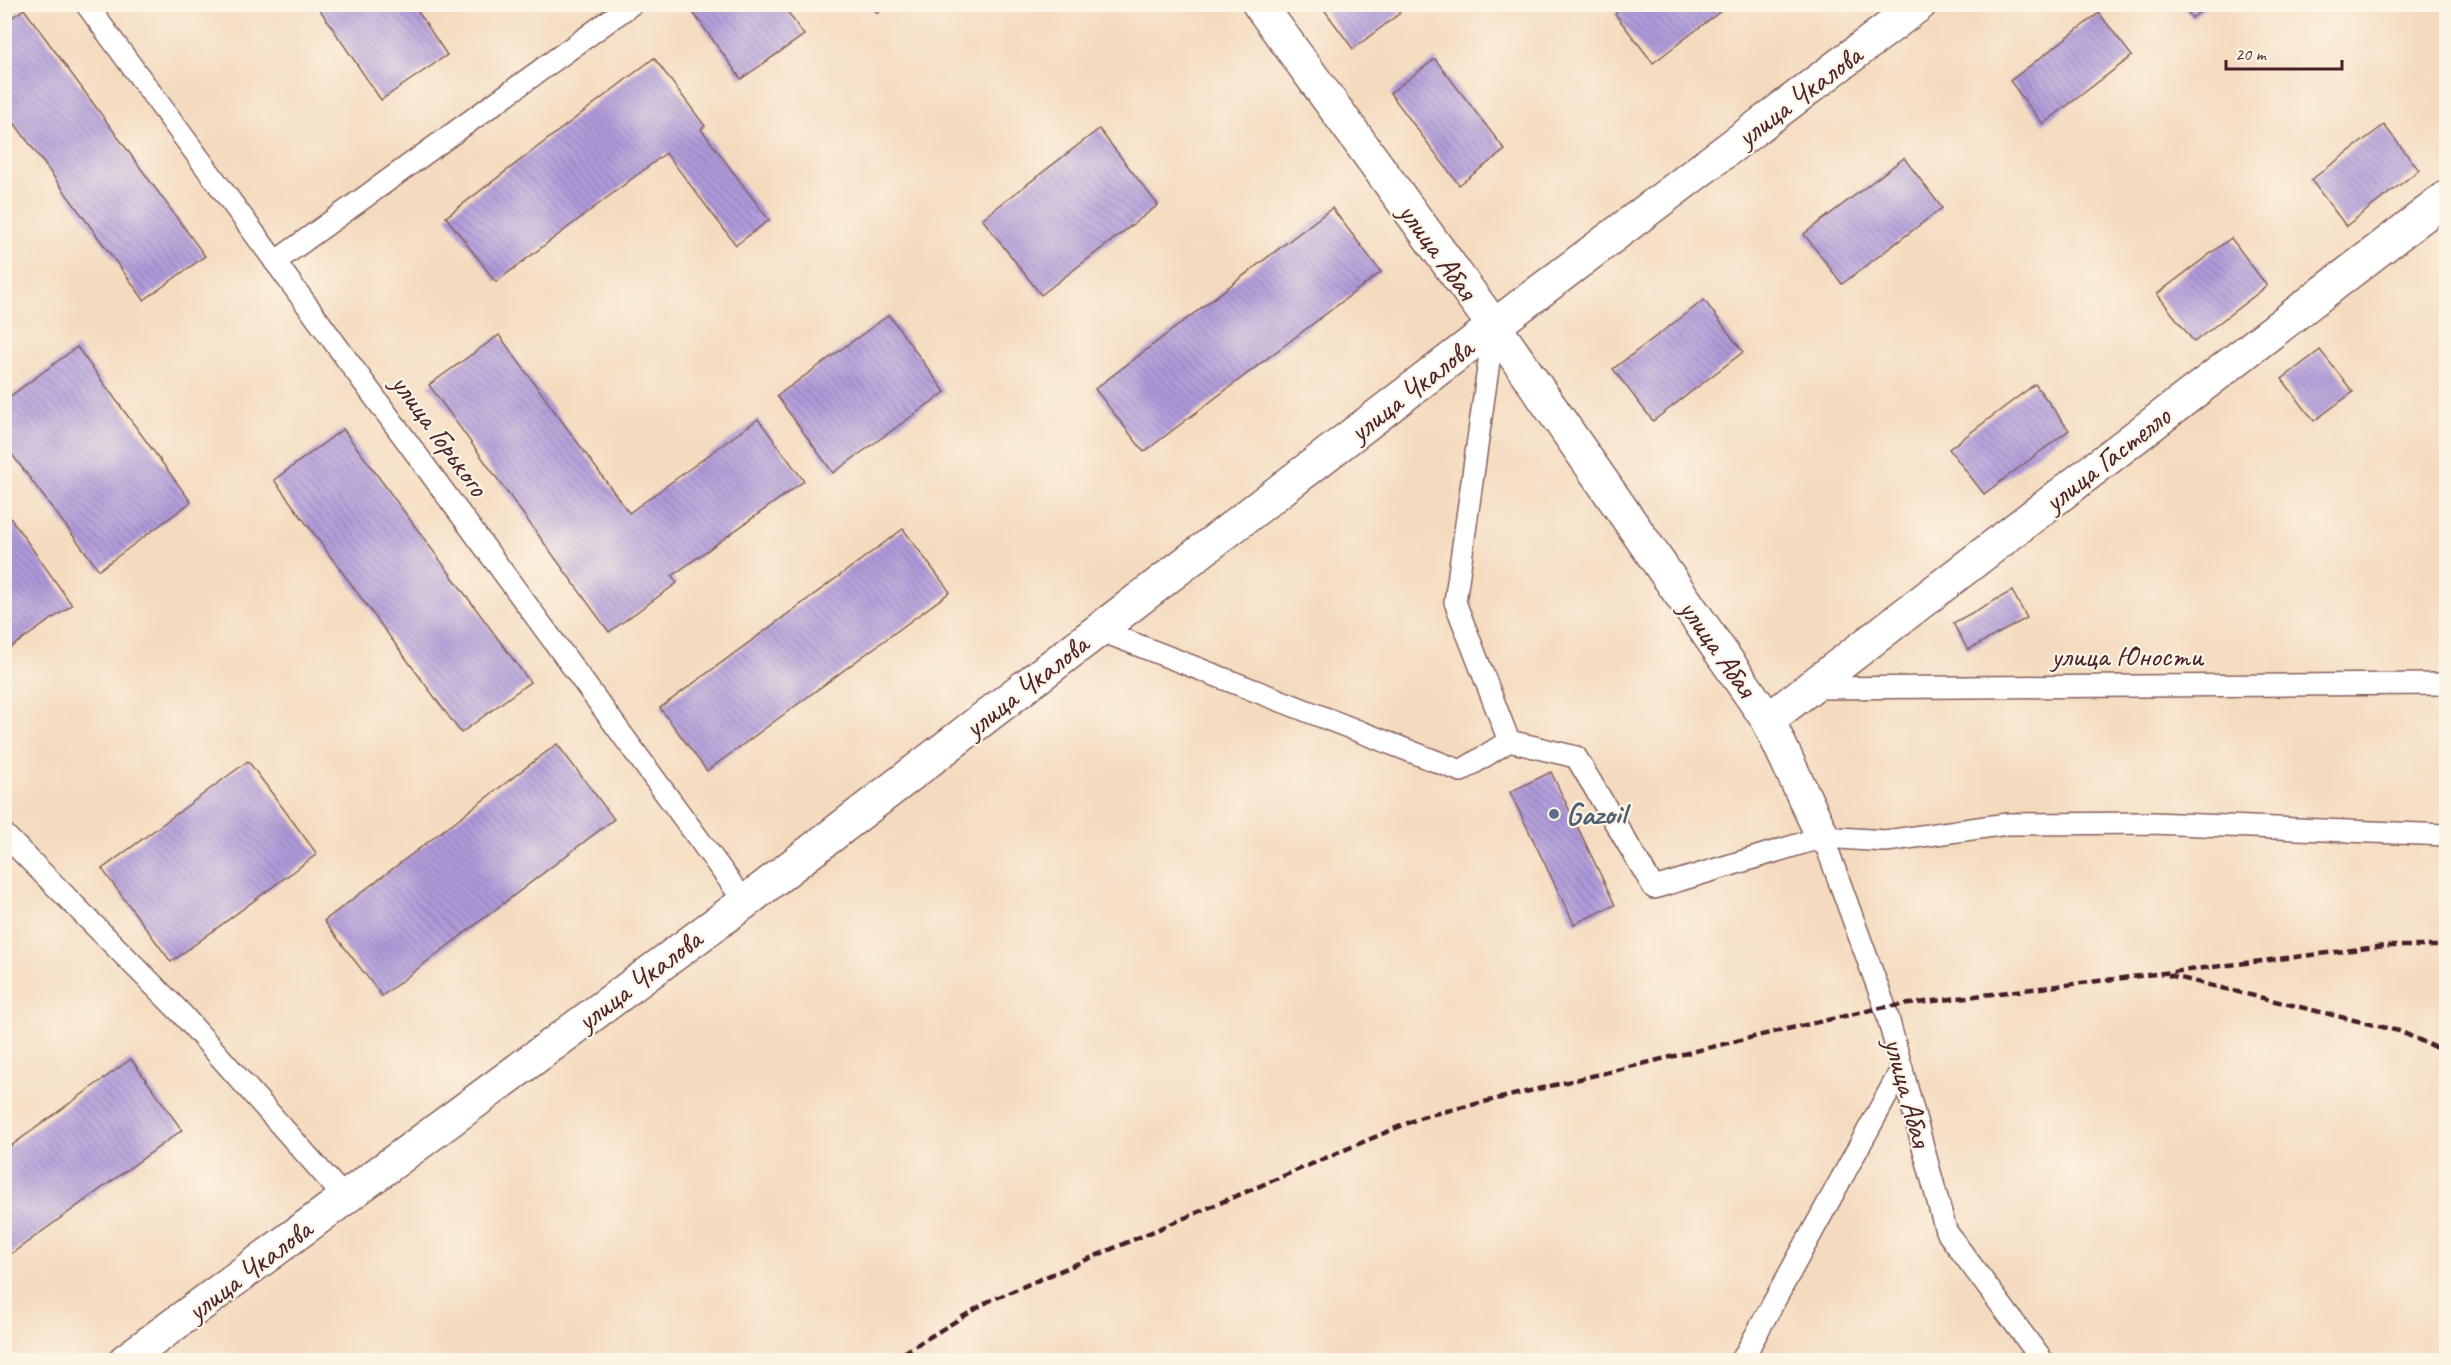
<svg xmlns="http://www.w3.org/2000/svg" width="2451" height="1365" font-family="Caveat,sans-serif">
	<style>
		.building { fill: url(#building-back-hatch) }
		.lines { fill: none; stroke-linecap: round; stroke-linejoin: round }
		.lane-casing { stroke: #86615f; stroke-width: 24 }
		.street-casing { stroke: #86615f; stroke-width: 36 }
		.secondary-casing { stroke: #86615f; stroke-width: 36 }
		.lane { stroke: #fff; stroke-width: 21 }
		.street { stroke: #fff; stroke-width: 33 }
		.secondary { stroke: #fff; stroke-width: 33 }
		.rail { stroke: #4a1f2b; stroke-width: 4.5; stroke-dasharray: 9 4.5; stroke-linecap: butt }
		.service-dot { fill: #5c6f8a; stroke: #fcf5e5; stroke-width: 2 }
		.labels { text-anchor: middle; stroke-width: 4.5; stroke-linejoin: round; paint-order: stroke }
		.street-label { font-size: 30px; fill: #4a1f2b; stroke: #fcf5e5 }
		.service-label { font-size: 30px; font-weight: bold; fill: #4e5e75; stroke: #fcf5e5; text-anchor: start }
	</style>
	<defs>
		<pattern id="building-back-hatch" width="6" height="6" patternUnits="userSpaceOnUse" patternTransform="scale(1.5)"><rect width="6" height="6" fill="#ae9ada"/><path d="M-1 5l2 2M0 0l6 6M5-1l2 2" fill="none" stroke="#907db1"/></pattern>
	</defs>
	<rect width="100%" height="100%" fill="#fcf5e5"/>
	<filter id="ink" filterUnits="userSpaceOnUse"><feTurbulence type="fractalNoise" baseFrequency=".0167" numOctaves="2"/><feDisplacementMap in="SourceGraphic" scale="12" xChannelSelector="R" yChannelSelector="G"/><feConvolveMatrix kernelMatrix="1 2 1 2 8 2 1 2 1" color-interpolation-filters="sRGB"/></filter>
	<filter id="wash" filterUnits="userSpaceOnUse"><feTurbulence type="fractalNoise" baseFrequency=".008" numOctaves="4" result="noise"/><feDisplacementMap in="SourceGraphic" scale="24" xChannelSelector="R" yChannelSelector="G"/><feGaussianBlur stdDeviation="1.35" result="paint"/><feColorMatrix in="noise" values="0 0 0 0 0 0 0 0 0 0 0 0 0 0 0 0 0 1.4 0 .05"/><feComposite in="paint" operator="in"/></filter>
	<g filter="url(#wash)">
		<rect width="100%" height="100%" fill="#f4dbbf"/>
		<g id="blocks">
			<!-- building -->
			<g class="building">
				<polygon points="316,4 413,4 447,55 381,100"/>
				<polygon points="687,4 782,4 804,35 741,79"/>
				<polygon points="871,4 890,4 877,13"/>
				<polygon points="1320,4 1393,4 1400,13 1353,49"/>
				<polygon points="1627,4 1730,4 1653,63 1615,14"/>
				<polygon points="2181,4 2210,4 2192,18"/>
				<polygon points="24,9 205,256 144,300 4,109 4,23"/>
				<polygon points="2099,13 2132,56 2043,124 2010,81"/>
				<polygon points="654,58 705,126 701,129 769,220 736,245 666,153 496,282 446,217"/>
				<polygon points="1435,59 1505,150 1459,185 1390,93"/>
				<polygon points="2384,125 2419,170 2346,226 2311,180"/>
				<polygon points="1099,129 1158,205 1041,295 982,219"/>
				<polygon points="1904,158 1942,208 1842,284 1804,234"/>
				<polygon points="1332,208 1381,272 1144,452 1095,389"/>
				<polygon points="2231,238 2267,286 2194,342 2157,294"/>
				<polygon points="1704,300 1743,352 1653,421 1613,369"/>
				<polygon points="889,315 945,392 833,473 777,396"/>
				<polygon points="499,335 629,513 758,419 804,481 672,576 677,583 609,632 429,385"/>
				<polygon points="77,347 191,502 99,570 4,444 4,401"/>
				<polygon points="2320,350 2353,392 2314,421 2282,379"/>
				<polygon points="2035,384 2069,430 1984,494 1949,449"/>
				<polygon points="343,429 530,682 461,733 274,480"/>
				<polygon points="4,509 72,605 4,652"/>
				<polygon points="903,529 950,592 707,771 660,708"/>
				<polygon points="2012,591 2027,618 1968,650 1953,623"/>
				<polygon points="557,744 614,819 382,996 324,921"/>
				<polygon points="248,761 317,854 171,962 102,869"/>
				<polygon points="1551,772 1615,905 1574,924 1510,792"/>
				<polygon points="131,1059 182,1130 4,1259 4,1151"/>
			</g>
		</g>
	</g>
	<g filter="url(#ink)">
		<use href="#blocks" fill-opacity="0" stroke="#86615f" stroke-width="1.5"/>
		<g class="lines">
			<defs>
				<g id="lane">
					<polyline points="86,4 745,902"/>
					<polyline points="275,262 632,4"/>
					<polyline points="1099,630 1461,771 1509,741 1455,602 1494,326"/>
					<polyline points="1809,688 2446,684"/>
					<polyline points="1509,741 1576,757 1654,888 1823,837 1886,841 2007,824 2152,823 2446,835"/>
					<polyline points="4,834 181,1013 345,1198"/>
					<polyline points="1823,837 1885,1007 1946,1231 2042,1360"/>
					<polyline points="1742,1360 1902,1068"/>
				</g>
				<g id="street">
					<polyline points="1259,4 1494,326 1768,720 1823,837"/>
					<polyline points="1768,720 2446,198"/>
				</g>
				<polyline id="secondary" points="126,1360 745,902 1494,326 1920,4"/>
			</defs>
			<!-- lane casing -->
			<use href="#lane" class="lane-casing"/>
			<!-- street casing -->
			<use href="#street" class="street-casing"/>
			<!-- secondary casing -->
			<use href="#secondary" class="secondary-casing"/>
			<!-- lane -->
			<use href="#lane" class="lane"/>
			<!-- street -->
			<use href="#street" class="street"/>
			<!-- secondary -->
			<use href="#secondary" class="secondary"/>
			<!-- rail -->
			<g class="rail">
				<polyline points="2168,975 2399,1031 2446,1052"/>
				<polyline points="892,1360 987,1302 1422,1117 1774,1032 1885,1007 2385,946 2446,946"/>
			</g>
		</g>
	</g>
	<!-- markers -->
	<circle class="service-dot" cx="1554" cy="814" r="6"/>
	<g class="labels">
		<!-- street labels -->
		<g class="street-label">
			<text transform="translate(1799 96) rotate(-37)" y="10">улица Чкалова</text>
			<text transform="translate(1438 251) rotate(54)" y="10">улица Абая</text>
			<text transform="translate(1411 390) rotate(-38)" y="10">улица Чкалова</text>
			<text transform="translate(440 435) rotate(54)" y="10">улица Горького</text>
			<text transform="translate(2107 459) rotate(-38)" y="10">улица Гастелло</text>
			<text transform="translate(1718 648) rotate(55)" y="10">улица Абая</text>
			<text x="2127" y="666">улица Юности</text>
			<text transform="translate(1026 686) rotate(-38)" y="10">улица Чкалова</text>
			<text transform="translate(639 980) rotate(-37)" y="10">улица Чкалова</text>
			<text transform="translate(1908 1092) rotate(75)" y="10">улица Абая</text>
			<text transform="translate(249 1270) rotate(-37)" y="10">улица Чкалова</text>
		</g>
		<!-- service labels -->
		<g class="service-label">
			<text x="1566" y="824">Gazoil</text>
		</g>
	</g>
	<!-- margin -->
	<rect width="2451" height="1365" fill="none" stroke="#fcf5e5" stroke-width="24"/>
	<!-- scale -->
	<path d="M2226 60v9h116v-9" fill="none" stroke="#4a1f2b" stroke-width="3"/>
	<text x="2235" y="60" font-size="18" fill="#4a1f2b" stroke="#fcf5e5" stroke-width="4.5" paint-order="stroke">20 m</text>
</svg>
